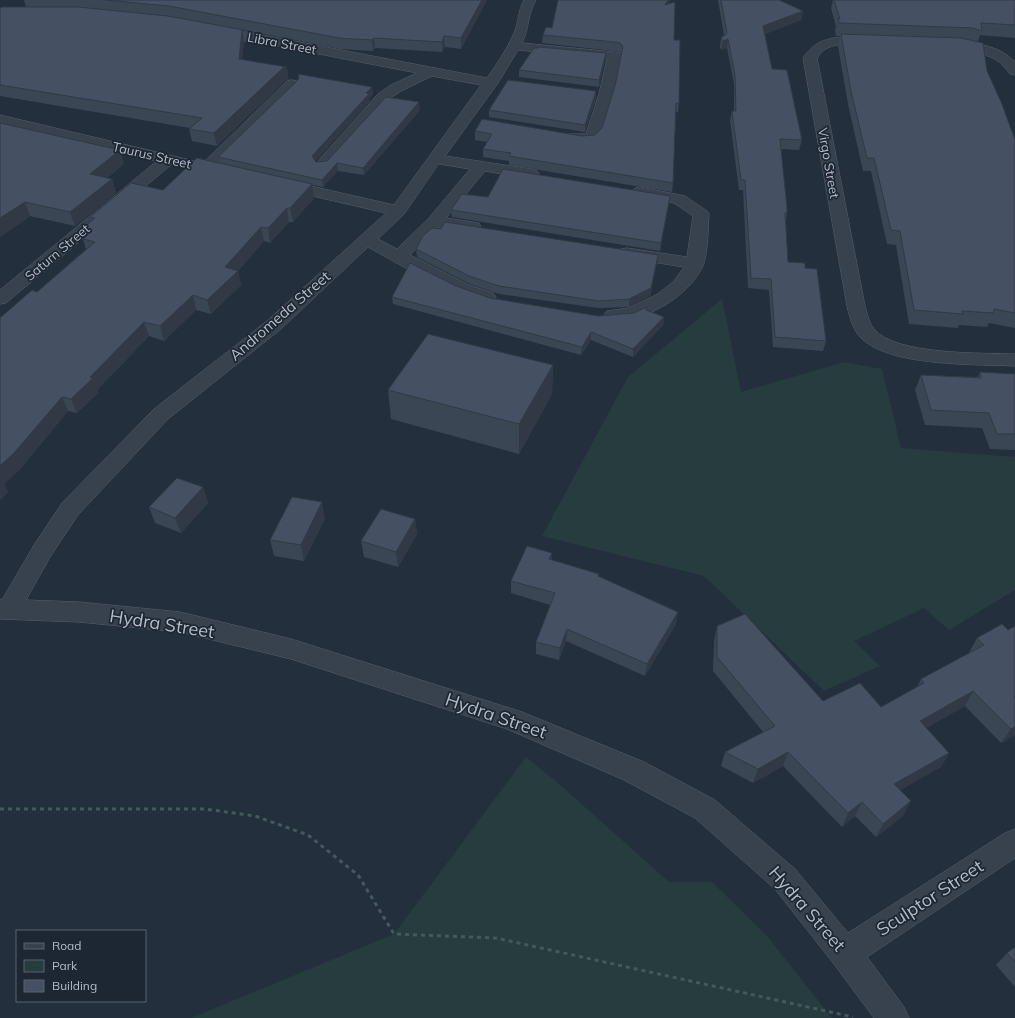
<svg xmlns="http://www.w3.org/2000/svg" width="1015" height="1018" font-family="Mulish,sans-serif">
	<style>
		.green { fill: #263c3f }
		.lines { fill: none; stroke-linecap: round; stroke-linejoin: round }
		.minor-casing { stroke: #565f6c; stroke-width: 1 }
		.path { stroke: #44595c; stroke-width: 3; stroke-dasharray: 4 4; stroke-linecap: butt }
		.minor { fill: #38414e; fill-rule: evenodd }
		.wall { fill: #3b4654 }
		.shaded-wall { fill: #303945 }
		.building { fill: #455162; stroke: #303945 }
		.labels { text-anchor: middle; stroke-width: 3.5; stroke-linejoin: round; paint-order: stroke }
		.far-street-label { font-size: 13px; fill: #b4bcc9; stroke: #1d2633 }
		.street-label { font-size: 15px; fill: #b4bcc9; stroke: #1d2633 }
		.near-street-label { font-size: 18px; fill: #b4bcc9; stroke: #1d2633 }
	</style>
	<rect width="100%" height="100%" fill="#242f3e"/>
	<!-- green -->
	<g class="green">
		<polygon points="722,299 741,392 844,362 882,369 901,448 1015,457 1015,590 949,630 924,608 854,641 880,666 824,691 704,576 542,536 628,377"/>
		<polygon points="526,757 558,783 669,882 712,882 768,937 832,1018 191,1018 394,934"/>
	</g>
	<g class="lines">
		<defs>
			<g id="minor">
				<path d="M524,0h12c-8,13 -7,29 -14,43l92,9 5,1 2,3c-3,15 -15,79 -26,85 -8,5 -24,1 -33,-1l-2,-3 2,-3h24l13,-40 8,-35 -89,-9 -20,33 -53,73 86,13 6,2 2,3 -2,3 -6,2 -46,-8 -39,47 33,5 2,4 -2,4 -6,1 -34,-5 -29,28 59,30 24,8 3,4 -3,4c-23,6 -101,-41 -125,-54l-87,82 -113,90 -90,96 -28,42 -24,43 53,2 101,10 111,27 231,73 122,50 71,38 80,69 53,64 157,-100 10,-4v29l-148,99 37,50 5,11h-35l-40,-54 -59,-75 -80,-71 -71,-38 -117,-51 -216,-70 -111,-27 -101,-10 -79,-3v-20l2,1 32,-55 28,-42 92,-94 113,-88 119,-108 -108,-25 -2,-3 2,-3 6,-2 110,25 87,-120 -49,-9 -31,15 -13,9 -61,68h-10l-3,-3 3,-3 61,-68 13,-9 26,-12 -196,-38 -6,-4 1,-3 5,-1 266,51c10,-14 20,-29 27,-45 5,-11 4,-23 10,-33zM439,164l31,5 -41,49 -32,31 -19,-10 26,-25z"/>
				<path d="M844,37l26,1 7,4c-9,12 -44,-10 -60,16l48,248c2,7 4,17 9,23 20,26 109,24 141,25v12c-39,-2 -123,1 -153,-27 -9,-8 -12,-21 -15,-33l-44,-248c11,-16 23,-20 41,-21z"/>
				<path d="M954,42c22,1 45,3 61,20v13l-5,-1c-18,-25 -34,-19 -61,-25l-2,-3 2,-3z"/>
				<polygon points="292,80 297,81 299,84 297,87 217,166 224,168 227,171 224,174 219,176 172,164 6,303 0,304 0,290 157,161 0,123 0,115 203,163 287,81"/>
				<path d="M640,187l45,9 22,15 2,3c-1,14 -1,36 -5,49 -11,32 -65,64 -97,56l-3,-4 3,-4 22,-3 29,-14 16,-13 10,-14 -63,-10 -3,-4 3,-4 6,-1 60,9 6,-41 -19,-13 -40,-8 -2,-3 2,-3z"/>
			</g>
		</defs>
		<!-- minor casing -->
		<use href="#minor" class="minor-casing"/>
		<!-- path -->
		<polyline class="path" points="0,809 205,809 255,816 308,835 358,875 394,934 496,938 853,1017"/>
		<!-- minor -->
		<use href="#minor" class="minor"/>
	</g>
	<!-- wall -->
	<g class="wall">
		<polygon points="24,0 487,0 461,49 445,47 442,52 375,48 373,51 340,49 249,31 251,43 244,42 242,59 289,80 286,80 217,146 192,141 189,129 190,128 0,96 0,8 26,7"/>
		<polygon points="558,0 670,0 668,4 674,40 679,104 678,112 676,112 673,183 672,192 509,165 509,161 483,157 483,149 487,142 475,140 475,131 582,136 595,135 602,128 615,86 621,54 619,52 614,51 542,43 543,35 552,28"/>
		<polygon points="718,0 779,0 803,11 801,20 765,34 772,69 802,140 799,150 781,149 787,213 786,221 788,262 805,268 826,341 823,351 773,347 769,290 748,288 743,190 739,190 730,120 732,111 734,111 734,84 727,48 721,50 720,47 721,38 724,35"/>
		<polygon points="833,0 1015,0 1015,38 980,35 978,42 987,71 1015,140 1015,328 989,323 987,327 959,325 958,328 909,324 896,245 887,244 871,171 863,171 848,104 838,46 840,36 836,36 835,30 836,27 831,8"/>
		<polygon points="538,48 606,53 605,60 599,87 519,77 519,70"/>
		<polygon points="298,74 373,94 369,98 370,101 315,161 316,162 327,161 420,110 364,175 338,171 323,187 312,185 314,198 293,222 289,222 270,243 264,241 238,271 241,285 211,314 196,310 164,341 149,336 97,390 98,393 77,413 68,411 21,468 4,484 8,492 0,500 0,318 37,292 86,249 83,239 86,236 83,228 91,221 90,217 163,190 220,163 218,157 297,81 299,79"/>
		<polygon points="596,91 596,98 585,132 489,117 489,110"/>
		<polygon points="0,123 124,164 107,178 112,179 116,193 75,226 30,216 0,237"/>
		<polygon points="670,196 669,204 660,251 452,217 451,210 488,197"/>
		<polygon points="416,249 657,263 650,296 629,307 598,308 499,294 470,284 417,257"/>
		<polygon points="456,286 490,298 598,316 634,313 646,310 664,317 663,325 633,357 591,340 581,355 393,304 392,297"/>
		<polygon points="553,365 552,394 519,454 391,419 388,390"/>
		<polygon points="980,372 1015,374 1015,450 990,449 982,428 925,425 915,390 921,375 978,377"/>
		<polygon points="203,487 208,503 181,533 155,523 149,507"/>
		<polygon points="325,518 304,561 274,556 270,540"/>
		<polygon points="415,519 417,534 398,567 364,557 361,541"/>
		<polygon points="552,560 599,574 599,577 676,624 645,676 566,641 559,660 536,654 536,642 550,605 511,593 511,581"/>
		<polygon points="1002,624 1015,735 1001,743 965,706 926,728 949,753 941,767 900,790 904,815 876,837 855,816 842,827 783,766 753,783 721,766 725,752 763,732 713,671 714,641 717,626 823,701 881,707 917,687 921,679 969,653 977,638"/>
		<polygon points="1015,947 1015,987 996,965 1007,953"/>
	</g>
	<!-- shaded-wall -->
	<g class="shaded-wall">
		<polygon points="482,0 487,0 461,49 461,38"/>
		<polygon points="668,0 670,0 665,13 665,5"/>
		<polygon points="803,11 801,20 762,35 763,26"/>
		<polygon points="242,30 244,42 241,71 239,59"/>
		<polygon points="444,36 445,47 442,52 442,42"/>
		<polygon points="374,38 375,48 373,51 372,40"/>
		<polygon points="728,39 727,48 721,50 723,41"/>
		<polygon points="606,53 605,60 599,87 599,80"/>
		<polygon points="284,67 287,67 289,80 286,80 217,146 214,133"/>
		<polygon points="372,87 373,94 369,98 370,101 313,164 312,156"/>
		<polygon points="596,91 596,98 585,132 585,125"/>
		<polygon points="419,102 420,110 364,175 363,168"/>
		<polygon points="120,150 124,164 94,188 90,174"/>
		<polygon points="337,163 338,171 323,187 322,180"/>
		<polygon points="112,179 116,193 75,226 70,212"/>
		<polygon points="312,184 314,198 293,222 290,208"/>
		<polygon points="670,196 669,204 660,251 661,243"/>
		<polygon points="25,202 30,216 0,237 0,218"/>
		<polygon points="287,208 289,222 270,243 268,228"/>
		<polygon points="261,227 264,241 237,272 238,271 241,285 211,314 207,300 225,267"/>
		<polygon points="658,255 657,263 650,296 629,307 629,299"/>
		<polygon points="193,295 196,310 164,341 160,326"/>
		<polygon points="664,317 663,325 633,357 633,349"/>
		<polygon points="144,322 149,336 97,390 98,393 77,413 71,399 90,377"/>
		<polygon points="591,332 591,340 581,355 582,347"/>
		<polygon points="553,365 552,394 519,454 519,424"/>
		<polygon points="62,397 68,411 21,468 4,484 8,492 0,500 0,466"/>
		<polygon points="203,487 208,503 181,533 175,518"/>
		<polygon points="322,502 325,518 304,561 301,545"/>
		<polygon points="415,519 417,534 398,567 396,552"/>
		<polygon points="552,553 552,565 549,559"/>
		<polygon points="678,612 676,624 645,676 647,664"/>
		<polygon points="567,629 566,641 559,660 560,648"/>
		<polygon points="973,691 965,706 912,736 920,721"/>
		<polygon points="1015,727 1015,735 1001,743 1011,729"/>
		<polygon points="788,752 783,766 753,783 758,769"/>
		<polygon points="949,753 941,767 886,798 894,784"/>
		<polygon points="911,801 904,815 876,837 883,824"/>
		<polygon points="862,802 855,816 842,827 848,813"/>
	</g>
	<!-- building -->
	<g class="building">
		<polygon points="105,0 482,0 461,38 444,36 442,42 374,38 372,40 339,38 169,6"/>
		<polygon points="558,0 668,0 665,5 675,2 674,40 680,40 679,104 676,103 673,183 509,156 511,153 483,149 492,134 475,131 482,119 582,136 595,135 602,128 615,86 623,47 620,43 615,42 543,35 546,27 552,28"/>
		<polygon points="721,0 779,0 803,11 763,26 772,69 787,70 802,140 780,139 787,208 787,213 785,213 788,262 805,263 805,268 817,269 826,341 775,337 771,279 751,278 745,180 741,180 732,111 736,111 735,75 728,39 723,41 721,38 727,33"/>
		<polygon points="834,0 1015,0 1015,25 981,23 982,31 973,28 839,23 838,18 840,19"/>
		<polygon points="2,7 78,7 168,16 249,31 242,30 239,59 287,67 284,67 214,133 189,129 202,118 0,85 0,8"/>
		<polygon points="841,34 961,38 983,43 987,71 1002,104 1015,140 1015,313 994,309 993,313 962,311 963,314 914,310 900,231 891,230 874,158 867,158 851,91"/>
		<polygon points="539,47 606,53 599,80 519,70 534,48 538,48"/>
		<polygon points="298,74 372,87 366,93 369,94 312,156 316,162 327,161 386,97 419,102 363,168 337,163 322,180 218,157 297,81 299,78"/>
		<polygon points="508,80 596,91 585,125 489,110"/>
		<polygon points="0,123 120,150 90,174 112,179 70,212 25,202 0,218"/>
		<polygon points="197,158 312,184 290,208 287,208 268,228 261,227 225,267 238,271 207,300 193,295 160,326 144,322 90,377 93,378 71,399 62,397 14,453 0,466 0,318 32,290 37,292 95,242 83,239 92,231 83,228 95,218 90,217 131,183 163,190"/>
		<polygon points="503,169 670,196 661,243 451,210 462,194 488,197"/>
		<polygon points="445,222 658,255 651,288 629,299 599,301 499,286 469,276 416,249 423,236 432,228 441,229"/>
		<polygon points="410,263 456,286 490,298 598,316 634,313 647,307 646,310 664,317 633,349 591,332 582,347 392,297"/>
		<polygon points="428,334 553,365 519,424 388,390"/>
		<polygon points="980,372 1015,374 1015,434 997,434 989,413 931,410 921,375 981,378"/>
		<polygon points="177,478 203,487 175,518 149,507"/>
		<polygon points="292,497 322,502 301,545 270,540"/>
		<polygon points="381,509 415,519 396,552 361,541"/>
		<polygon points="527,546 552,553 549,559 599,574 598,576 678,612 647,664 567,629 560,648 536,642 555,593 511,581"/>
		<polygon points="745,614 823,701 860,683 881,707 924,683 921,679 984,645 977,638 1002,624 1008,630 1015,626 1015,696 1014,697 1015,698 1015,727 1011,729 973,691 920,721 949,753 894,784 911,801 883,824 862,802 848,813 788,752 758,769 725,752 775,726 717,657 717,626"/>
		<polygon points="1015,947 1015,962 1007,953"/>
	</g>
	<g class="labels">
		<!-- far-street labels -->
		<g class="far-street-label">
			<text transform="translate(282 43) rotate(11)" y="5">Libra Street</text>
			<text transform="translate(152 155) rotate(13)" y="5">Taurus Street</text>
			<text transform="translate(829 163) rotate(80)" y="5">Virgo Street</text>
			<text transform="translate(57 252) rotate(-40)" y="5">Saturn Street</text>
		</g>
		<!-- street labels -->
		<g class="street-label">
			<text transform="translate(280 316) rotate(-41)" y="5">Andromeda Street</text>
		</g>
		<!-- near-street labels -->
		<g class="near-street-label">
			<text transform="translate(162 624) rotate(9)" y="6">Hydra Street</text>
			<text transform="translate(496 716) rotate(19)" y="6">Hydra Street</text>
			<text transform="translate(930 898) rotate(-33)" y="6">Sculptor Street</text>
			<text transform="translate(807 909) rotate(49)" y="6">Hydra Street</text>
		</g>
	</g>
	<!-- legend -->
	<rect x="16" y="930" width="130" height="72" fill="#1d2633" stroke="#59626f"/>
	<rect x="24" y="943" width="20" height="6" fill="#38414e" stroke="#59626f"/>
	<text x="52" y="950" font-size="12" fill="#b4bcc9">Road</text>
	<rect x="24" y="960" width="20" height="12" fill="#263c3f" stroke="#59626f"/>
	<text x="52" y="970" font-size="12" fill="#b4bcc9">Park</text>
	<rect x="24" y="980" width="20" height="12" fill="#455162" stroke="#59626f"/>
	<text x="52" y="990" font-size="12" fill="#b4bcc9">Building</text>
</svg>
